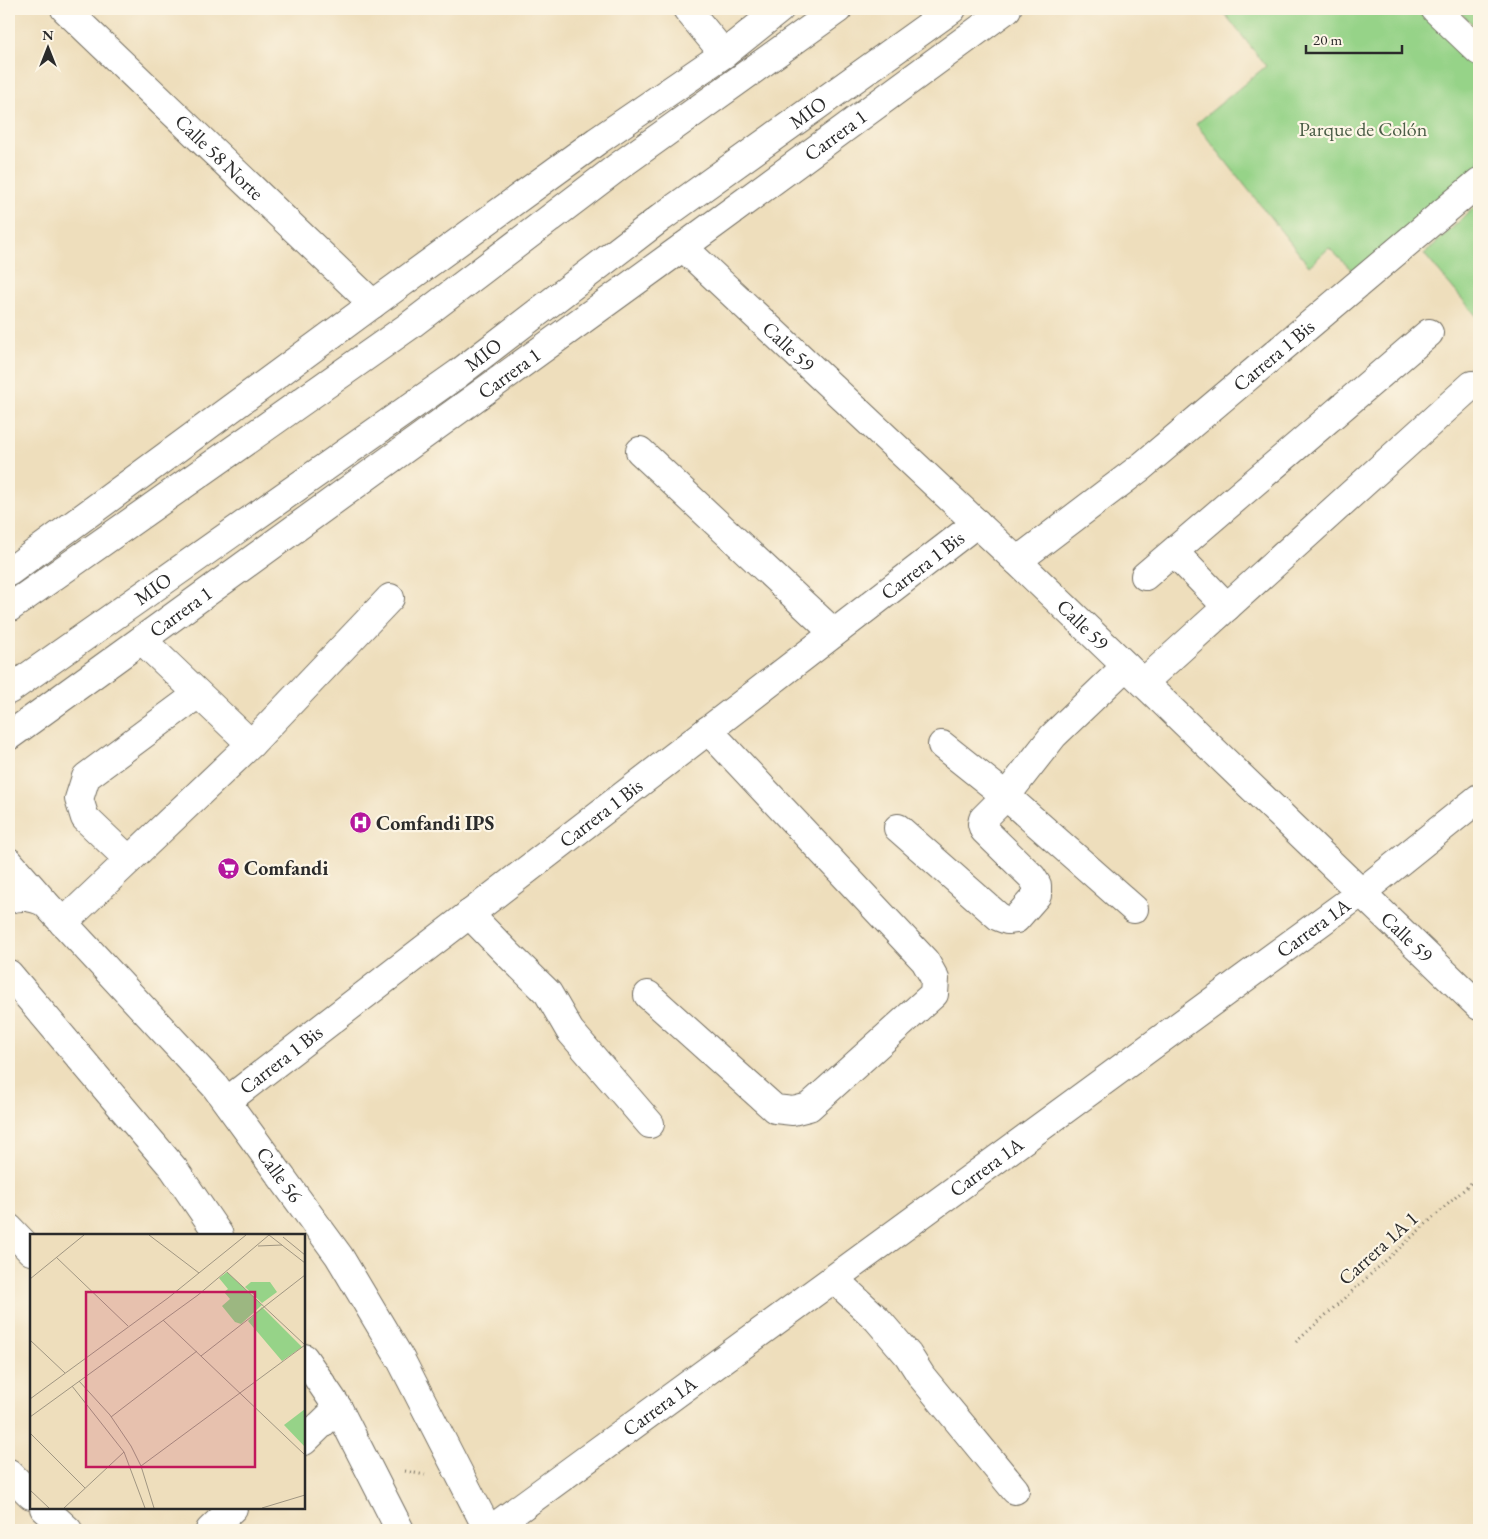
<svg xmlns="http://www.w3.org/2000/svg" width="1488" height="1539" font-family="'EB Garamond',serif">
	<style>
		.green { fill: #96d388; stroke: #607f5a }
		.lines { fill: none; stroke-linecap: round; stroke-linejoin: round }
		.minor-casing { stroke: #6f6a5e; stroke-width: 30 }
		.major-casing { stroke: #6f6a5e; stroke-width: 30 }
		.path { stroke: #6f6a5e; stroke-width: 3; stroke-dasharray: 1 4; stroke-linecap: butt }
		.minor { stroke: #fff; stroke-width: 28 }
		.major { stroke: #fff; stroke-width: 28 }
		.labels { text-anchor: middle; stroke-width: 4.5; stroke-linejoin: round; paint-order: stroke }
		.street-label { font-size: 20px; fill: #2b2b2b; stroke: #fcf5e5 }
		.park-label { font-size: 20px; fill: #4b5d47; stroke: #fcf5e5 }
		.poi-label { font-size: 20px; font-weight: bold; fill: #2b2b2b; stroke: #fcf5e5; text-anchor: start }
		.inset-road { fill: none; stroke: #a09682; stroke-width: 1 }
		.view { fill: #c2185b; fill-opacity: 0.15; stroke: #c2185b; stroke-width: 2.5 }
		.inset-edge { fill: none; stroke: #2b2b2b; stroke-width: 2.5 }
	</style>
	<rect width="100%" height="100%" fill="#fcf5e5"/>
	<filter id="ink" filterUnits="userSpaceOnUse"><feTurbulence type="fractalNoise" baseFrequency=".02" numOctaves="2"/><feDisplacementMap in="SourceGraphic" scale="10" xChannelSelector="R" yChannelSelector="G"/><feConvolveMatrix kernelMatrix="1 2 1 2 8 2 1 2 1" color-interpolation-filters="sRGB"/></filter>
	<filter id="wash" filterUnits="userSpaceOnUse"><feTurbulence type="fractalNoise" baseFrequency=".0096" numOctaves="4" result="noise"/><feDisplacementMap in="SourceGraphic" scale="20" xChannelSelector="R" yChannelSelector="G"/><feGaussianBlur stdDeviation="1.12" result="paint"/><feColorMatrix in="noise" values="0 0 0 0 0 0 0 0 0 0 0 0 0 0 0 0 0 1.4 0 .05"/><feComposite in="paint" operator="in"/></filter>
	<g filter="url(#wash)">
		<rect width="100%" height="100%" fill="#eedebc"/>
		<!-- green -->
		<g class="green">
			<polygon points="1221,9 1435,9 1479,51 1479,182 1363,281 1329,248 1309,266 1196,124 1266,66"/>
			<polygon points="1456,9 1479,9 1479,30"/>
			<polygon points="1479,203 1479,319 1424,254"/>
		</g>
	</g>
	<g filter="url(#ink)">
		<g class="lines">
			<defs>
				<g id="minor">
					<path id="s1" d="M65,9l308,295"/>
					<polyline points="687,9 724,54"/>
					<polyline points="1435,9 1479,51"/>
					<path id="s2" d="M683,247l334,314 462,445"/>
					<polyline points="640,451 834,633"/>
					<polyline points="1174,552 1227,607"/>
					<path id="s3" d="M1017,561l124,-94 338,-285"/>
					<polyline points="1145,576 1429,333"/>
					<polyline points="9,608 409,326 619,166 838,9"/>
					<polyline points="1144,682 1472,385"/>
					<path id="s4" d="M9,690l450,-317 203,-156 290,-208"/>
					<polyline points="251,744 390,598"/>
					<polyline points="942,745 1006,796 1134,909"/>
					<polyline points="898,828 999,917 1007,920 1016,919 1037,895 1037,885 1032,877 984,830 982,824 983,819 1006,796 1053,736 1126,666"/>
					<polyline points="129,860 85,818 79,799 86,777 198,694"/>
					<path id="s5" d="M9,862l35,40 171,184 124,170 62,104 87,170"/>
					<path d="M9,899c13,-4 23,-2 35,3"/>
					<polyline points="469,914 509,955 548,993 570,1031 650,1124"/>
					<polyline points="63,923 251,744 142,640"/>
					<polyline points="9,974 174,1169 219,1235"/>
					<polyline points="648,995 775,1109 793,1111 809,1107 934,994 935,979 925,961 708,730"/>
					<path id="s6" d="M227,1101l750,-578"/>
					<polyline points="9,1228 31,1251"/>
					<polyline points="834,1279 877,1319 908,1355 922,1377 1015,1490"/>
					<polyline points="304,1358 338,1408 400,1530"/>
					<polyline points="304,1441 338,1408"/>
					<polyline points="9,1473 31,1495"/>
					<polyline points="44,1508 68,1530"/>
					<polyline points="210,1530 233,1508"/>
					<path id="s7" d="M490,1530l872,-638 117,-94"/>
				</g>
				<g id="major">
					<polyline points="9,572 373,304 597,141 724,54 780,9"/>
					<path id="s8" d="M9,736l674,-489 324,-238"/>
				</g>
			</defs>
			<!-- minor casing -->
			<use href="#minor" class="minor-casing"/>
			<!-- major casing -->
			<use href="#major" class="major-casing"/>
			<!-- path -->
			<g class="path">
				<polyline points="1296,1342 1479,1176"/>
				<polyline points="405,1471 425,1475"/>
			</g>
			<!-- minor -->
			<use href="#minor" class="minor"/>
			<!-- major -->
			<use href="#major" class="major"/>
		</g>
	</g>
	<!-- icons -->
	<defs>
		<symbol id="hospital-disc" viewBox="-11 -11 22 22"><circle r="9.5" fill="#b5179e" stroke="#fcf5e5"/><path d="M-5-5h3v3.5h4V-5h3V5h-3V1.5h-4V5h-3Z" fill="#fff"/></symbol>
		<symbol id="supermarket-disc" viewBox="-11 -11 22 22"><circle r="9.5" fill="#b5179e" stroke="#fcf5e5"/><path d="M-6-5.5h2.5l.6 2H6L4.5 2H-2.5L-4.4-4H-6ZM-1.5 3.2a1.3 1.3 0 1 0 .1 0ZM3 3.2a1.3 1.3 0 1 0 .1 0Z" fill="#fff"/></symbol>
	</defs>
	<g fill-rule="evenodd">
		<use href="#hospital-disc" x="348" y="810" width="25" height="25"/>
		<use href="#supermarket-disc" x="216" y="856" width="25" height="25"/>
	</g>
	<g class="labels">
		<!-- street labels -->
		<g class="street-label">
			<text dy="7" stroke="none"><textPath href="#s4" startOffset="986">MIO</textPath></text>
			<text dy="7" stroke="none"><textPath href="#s8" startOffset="1022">Carrera 1</textPath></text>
			<text dy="7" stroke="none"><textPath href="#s1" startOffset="214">Calle 58 Norte</textPath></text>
			<text dy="7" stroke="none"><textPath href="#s2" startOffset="145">Calle 59</textPath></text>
			<text dy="7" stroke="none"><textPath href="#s4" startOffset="581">MIO</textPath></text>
			<text dy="7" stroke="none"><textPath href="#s3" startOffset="329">Carrera 1 Bis</textPath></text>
			<text dy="7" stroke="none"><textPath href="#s8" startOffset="618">Carrera 1</textPath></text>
			<text dy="7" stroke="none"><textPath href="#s6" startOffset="878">Carrera 1 Bis</textPath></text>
			<text dy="7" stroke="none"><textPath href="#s4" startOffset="176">MIO</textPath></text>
			<text dy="7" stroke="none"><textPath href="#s8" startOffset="212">Carrera 1</textPath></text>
			<text dy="7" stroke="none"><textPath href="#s2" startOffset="550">Calle 59</textPath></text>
			<text dy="7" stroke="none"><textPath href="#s6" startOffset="472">Carrera 1 Bis</textPath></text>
			<text dy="7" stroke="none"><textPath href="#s7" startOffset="1020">Carrera 1A</textPath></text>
			<text dy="7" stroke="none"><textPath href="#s2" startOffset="1000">Calle 59</textPath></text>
			<text dy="7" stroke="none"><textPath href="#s6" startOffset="68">Carrera 1 Bis</textPath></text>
			<text dy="7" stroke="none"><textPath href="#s7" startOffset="615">Carrera 1A</textPath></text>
			<text dy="7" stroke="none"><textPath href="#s5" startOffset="414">Calle 56</textPath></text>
			<text transform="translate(1378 1248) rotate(-42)" y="7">Carrera 1A 1</text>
			<text dy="7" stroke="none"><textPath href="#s7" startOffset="210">Carrera 1A</textPath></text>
		</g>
		<!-- park labels -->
		<g class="park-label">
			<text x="1363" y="136">Parque de Colón</text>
		</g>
		<!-- poi labels -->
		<g class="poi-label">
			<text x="376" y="830">Comfandi IPS</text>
			<text x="244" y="875">Comfandi</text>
		</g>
	</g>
	<!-- overview -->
	<g transform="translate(30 1234)">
		<rect width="275" height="275" fill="#eedebc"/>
		<path d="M197,38l35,33 -21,19 -6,-2 -13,-16 8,-7 -6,-7 4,-3 -9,-11zM221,48h19l7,10 -15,11 -17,-16zM232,73l40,40 -20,14 -34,-40zM275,175v38l-21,-22z" fill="#96d388"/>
		<path class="inset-road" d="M119,1l50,38M239,1l36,28M253,3l22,18M228,12l24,-1M26,23l72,69M197,38l78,73M0,45l54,-44M133,86l142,135M0,106l35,33M171,122l104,-81M49,147l31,34 21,31 10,20 13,42M42,152l52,66 21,56M0,165l138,-101 78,-63M0,183l168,-122 71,-60M81,183l86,-66M0,199l55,55M111,232l164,-121M0,256l19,18M34,274l60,-56M232,274l43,-13"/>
		<path class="view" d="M56,58h169v175h-169z"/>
		<rect width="275" height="275" class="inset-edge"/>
	</g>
	<!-- margin -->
	<rect width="1488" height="1539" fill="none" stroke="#fcf5e5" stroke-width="30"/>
	<!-- north arrow -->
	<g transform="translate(48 48)" stroke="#fcf5e5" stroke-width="4" paint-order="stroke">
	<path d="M0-4L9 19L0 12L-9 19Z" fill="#2b2b2b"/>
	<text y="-8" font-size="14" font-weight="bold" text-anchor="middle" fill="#2b2b2b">N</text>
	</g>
	<!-- scale -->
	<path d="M1306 45v8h96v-8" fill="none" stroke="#2b2b2b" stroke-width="2.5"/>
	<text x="1313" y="45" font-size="15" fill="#2b2b2b" stroke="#fcf5e5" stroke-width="4" paint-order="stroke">20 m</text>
</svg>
